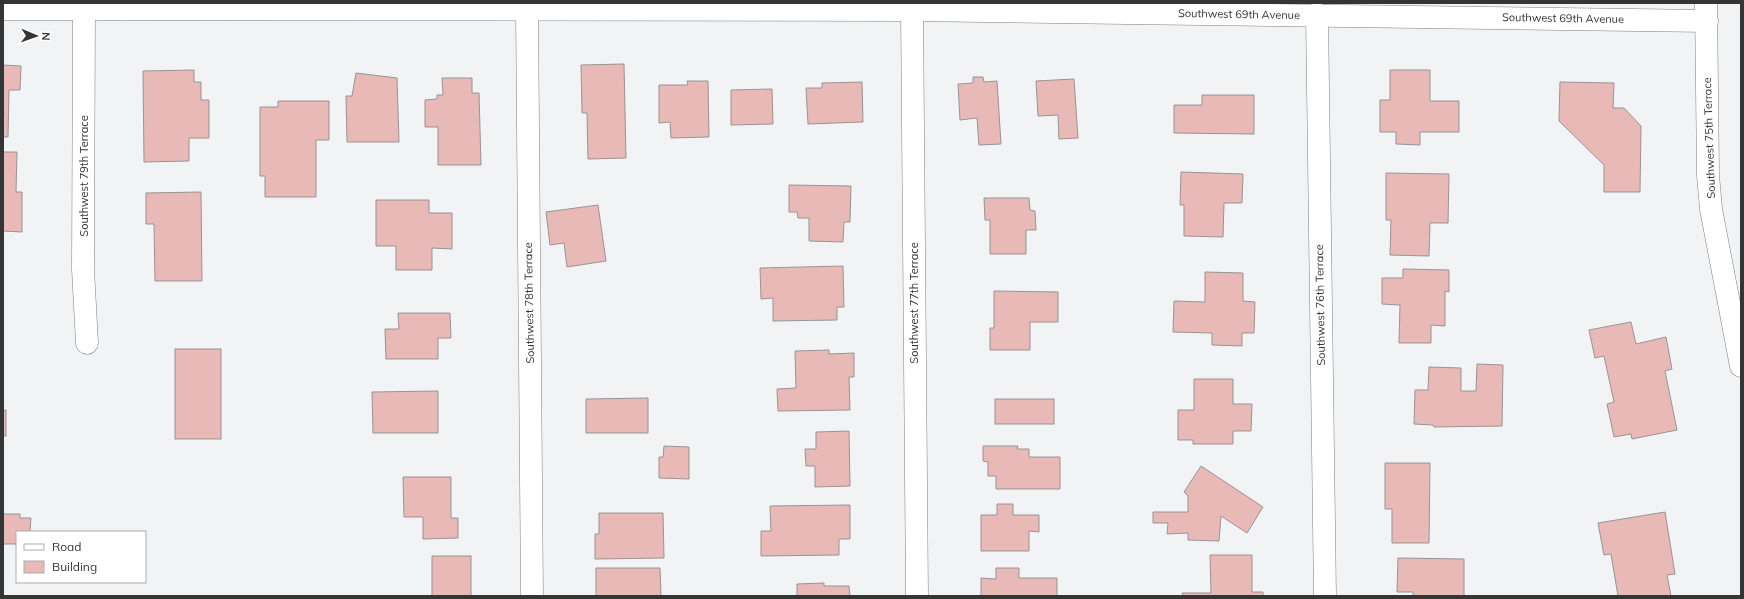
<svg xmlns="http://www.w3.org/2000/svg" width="1744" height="599" font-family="Mulish,sans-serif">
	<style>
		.building { fill: #e8b9b6; stroke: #979595 }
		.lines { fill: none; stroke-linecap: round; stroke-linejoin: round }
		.minor-casing { stroke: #7d7f80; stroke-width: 23 }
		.minor { stroke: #fff; stroke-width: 22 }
		.labels { text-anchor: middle; stroke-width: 3; stroke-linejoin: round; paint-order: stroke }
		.street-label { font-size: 11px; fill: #353536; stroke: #fff }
	</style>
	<rect width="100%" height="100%" fill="#f1f3f4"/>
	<!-- building -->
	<g class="building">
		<polygon points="624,64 626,158 588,159 587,113 582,113 581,65"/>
		<polygon points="3,65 21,66 20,90 9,90 8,137 3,137"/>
		<polygon points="194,70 194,82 201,82 201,100 209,100 209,138 189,138 189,161 144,162 143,71"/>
		<polygon points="1390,70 1430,70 1430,101 1459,101 1459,132 1420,132 1420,145 1396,144 1396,132 1380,132 1380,100 1390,100"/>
		<polygon points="356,73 397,78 399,142 347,142 346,96 352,96"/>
		<polygon points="973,77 983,77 984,82 997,81 1001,144 979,145 977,118 960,120 958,84 973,83"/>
		<polygon points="442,78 472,78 472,93 479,93 481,165 438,165 438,127 425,127 425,100 437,99 437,95 443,95"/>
		<polygon points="1074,79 1078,138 1059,139 1058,115 1038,116 1036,81"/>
		<polygon points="687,81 708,81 709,137 671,138 670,122 659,123 659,85 688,85"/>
		<polygon points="862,82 863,122 808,124 806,88 822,88 822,83"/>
		<polygon points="1560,82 1614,83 1613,108 1624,108 1641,126 1640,192 1604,192 1604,165 1559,121"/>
		<polygon points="772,89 773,124 731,125 731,90"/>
		<polygon points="1202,95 1254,95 1254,134 1174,133 1174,105 1202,105"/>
		<polygon points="278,101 329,101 329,140 316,140 316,197 265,197 265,176 260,176 260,107 278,107"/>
		<polygon points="3,152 17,152 16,192 22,192 22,232 3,231"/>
		<polygon points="1181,172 1243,174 1242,203 1224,203 1223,237 1184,236 1184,205 1180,205"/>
		<polygon points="1386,173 1449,174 1448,223 1430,223 1429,256 1390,255 1391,220 1386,220"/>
		<polygon points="789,185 851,186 850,222 844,222 843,242 809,241 809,218 798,218 797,212 789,212"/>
		<polygon points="201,192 202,281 155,281 154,224 146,224 146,193"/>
		<polygon points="984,198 1029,198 1030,210 1035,211 1036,230 1026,230 1026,254 990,254 990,220 985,220"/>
		<polygon points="376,200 429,200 429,213 452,213 452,249 432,248 432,270 396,270 396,246 376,246"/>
		<polygon points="598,205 606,261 567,267 564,243 550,245 546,212"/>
		<polygon points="843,266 844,307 837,307 837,320 773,321 773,298 761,299 760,268"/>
		<polygon points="1403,269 1449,270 1449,292 1445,291 1445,326 1431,325 1431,343 1399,343 1400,305 1382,304 1382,278 1403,278"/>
		<polygon points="1205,272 1243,273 1243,301 1255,302 1254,333 1242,333 1242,346 1212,345 1212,333 1173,332 1174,301 1205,302"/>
		<polygon points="994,291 1058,292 1058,322 1030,322 1030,350 990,350 990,328 994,328"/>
		<polygon points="398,313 450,313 451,338 438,338 438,359 386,359 385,329 399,329"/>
		<polygon points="1631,322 1636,344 1666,337 1672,369 1665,371 1677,430 1632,439 1631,434 1614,437 1607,404 1614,402 1604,356 1595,358 1589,330"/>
		<rect x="175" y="349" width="46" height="90"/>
		<polygon points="829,350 829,354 854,353 854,377 849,377 850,410 778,411 777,389 796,388 795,351"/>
		<polygon points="1477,364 1503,365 1502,426 1434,427 1433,425 1414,424 1415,390 1428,390 1429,367 1461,368 1461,391 1476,391"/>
		<polygon points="1194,379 1233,379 1233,404 1252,404 1251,431 1233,431 1233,444 1193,444 1193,440 1178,440 1178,410 1194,410"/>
		<polygon points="438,391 438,433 373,433 372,392"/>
		<polygon points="648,398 648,433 586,433 586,399"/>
		<rect x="995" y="399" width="59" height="25"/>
		<rect x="3" y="410" width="3" height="26"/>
		<polygon points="849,431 850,486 815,487 815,466 806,466 805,449 816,449 816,432"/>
		<polygon points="664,446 689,447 689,479 659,478 659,457 663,457"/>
		<polygon points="983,446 1018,446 1017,449 1029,449 1029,457 1060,457 1060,489 996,489 996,476 988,476 988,462 983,461"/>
		<polygon points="1385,463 1430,463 1429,543 1392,543 1392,509 1385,509"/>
		<polygon points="1201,466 1263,507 1247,533 1221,516 1219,541 1188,540 1188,533 1167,534 1168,523 1153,523 1153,512 1188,512 1188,496 1184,492"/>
		<polygon points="403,477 451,477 451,518 458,518 458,538 423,539 423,517 404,517"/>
		<polygon points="997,504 1013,504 1013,515 1039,515 1039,532 1029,531 1029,551 981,551 981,515 997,515"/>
		<polygon points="850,505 850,539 839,539 839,555 761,556 761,531 771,531 770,506"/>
		<polygon points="1665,512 1675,574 1667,575 1671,596 1618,596 1611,554 1604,555 1598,523"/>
		<polygon points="599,513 663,513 664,558 595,559 595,534 599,534"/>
		<polygon points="3,514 20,514 20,518 31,518 30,532 17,532 17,544 3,544"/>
		<polygon points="1210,555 1252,555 1252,592 1263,592 1263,596 1183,596 1182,593 1211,593"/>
		<rect x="432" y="556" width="39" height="40"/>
		<polygon points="1398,558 1464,559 1464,596 1413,596 1413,592 1397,592"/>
		<polygon points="596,568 660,568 661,596 596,596"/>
		<polygon points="996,568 1019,568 1019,578 1057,578 1057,596 981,596 981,578 996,579"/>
		<polygon points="824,583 824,586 849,586 850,596 797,596 797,584"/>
	</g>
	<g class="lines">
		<defs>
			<g id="minor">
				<polyline points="1706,3 1708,175 1711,209 1741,366"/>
				<polyline points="3,9 912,10 1707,21"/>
				<polyline points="84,10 83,269 87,343"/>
				<polyline points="527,10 532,596"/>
				<polyline points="912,10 917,596"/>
				<polyline points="1317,14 1325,596"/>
			</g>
		</defs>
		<!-- minor casing -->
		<use href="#minor" class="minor-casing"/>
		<!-- minor -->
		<use href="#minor" class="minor"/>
	</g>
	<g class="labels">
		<!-- street labels -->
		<g class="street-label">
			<text transform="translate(1239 14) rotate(1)" y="4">Southwest 69th Avenue</text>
			<text transform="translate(1563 18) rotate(1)" y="4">Southwest 69th Avenue</text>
			<text transform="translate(1709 138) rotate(-92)" y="4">Southwest 75th Terrace</text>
			<text transform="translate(84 176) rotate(-90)" y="4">Southwest 79th Terrace</text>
			<text transform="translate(529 303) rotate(-91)" y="4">Southwest 78th Terrace</text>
			<text transform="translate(914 303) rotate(-90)" y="4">Southwest 77th Terrace</text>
			<text transform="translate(1320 305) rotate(-91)" y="4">Southwest 76th Terrace</text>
		</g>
	</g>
	<!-- border -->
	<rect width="1744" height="599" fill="none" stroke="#353536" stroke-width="8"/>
	<!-- legend -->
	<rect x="16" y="531" width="130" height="52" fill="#ffffff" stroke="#aeaeaf"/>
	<rect x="24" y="544" width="20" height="6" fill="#ffffff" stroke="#aeaeaf"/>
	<text x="52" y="551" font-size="12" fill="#353536">Road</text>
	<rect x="24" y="561" width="20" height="12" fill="#e8b9b6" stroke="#aeaeaf"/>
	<text x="52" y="571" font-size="12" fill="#353536">Building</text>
	<!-- north arrow -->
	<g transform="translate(36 36) rotate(92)" stroke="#ffffff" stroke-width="3" paint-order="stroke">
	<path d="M0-3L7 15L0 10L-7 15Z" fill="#353536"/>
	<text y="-6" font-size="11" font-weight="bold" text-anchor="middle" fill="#353536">N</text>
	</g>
</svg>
